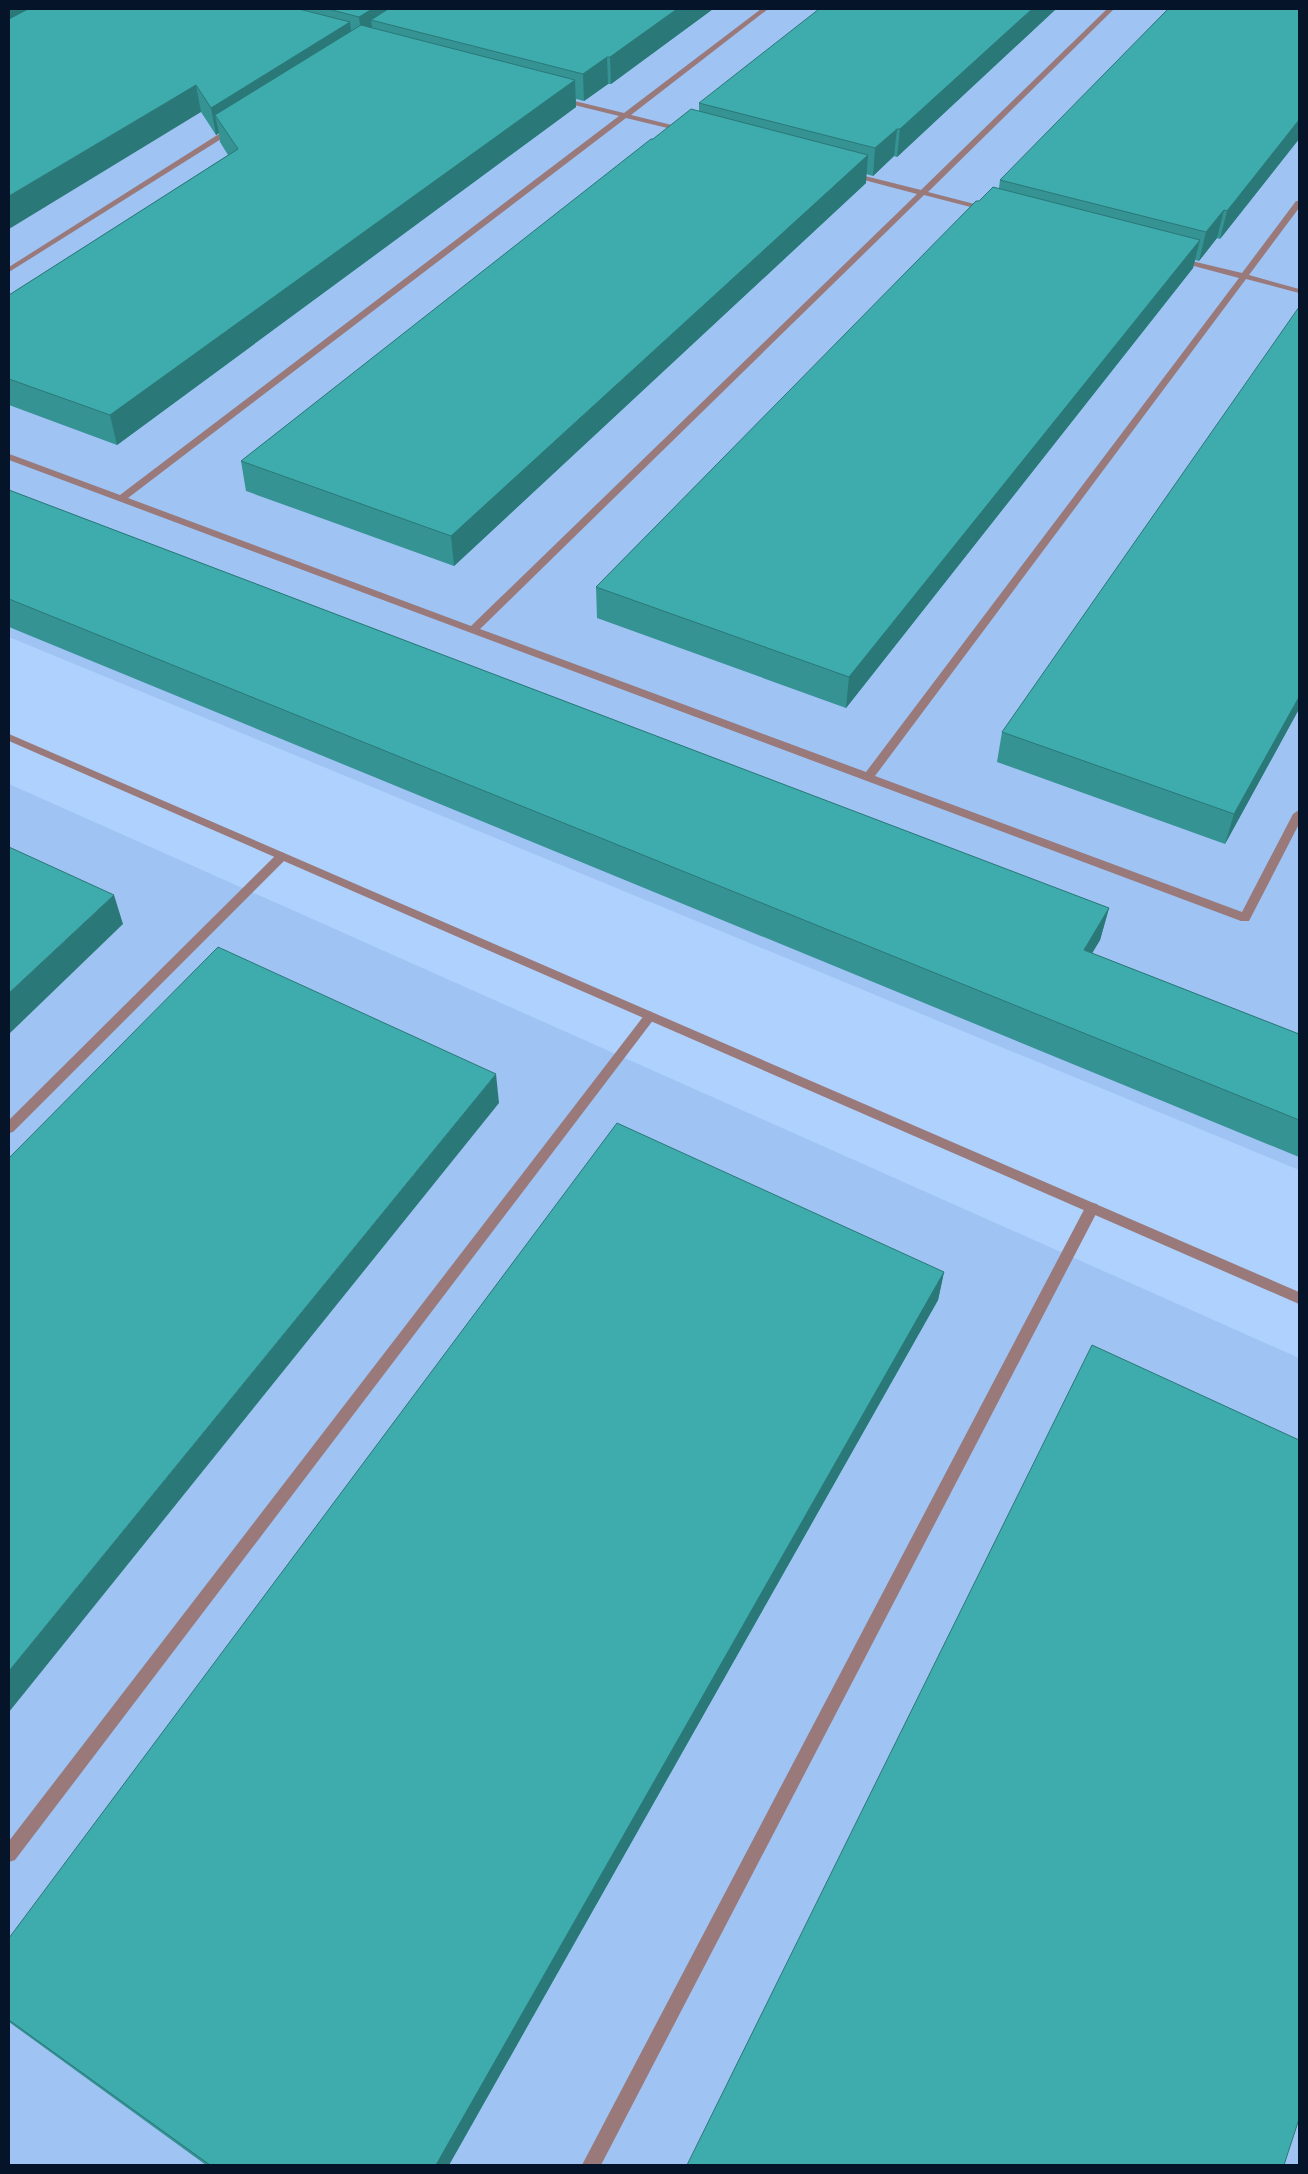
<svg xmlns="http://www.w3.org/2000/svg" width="1308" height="2174" font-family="'Noto Sans',sans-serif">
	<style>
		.built { fill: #9fc3f3 }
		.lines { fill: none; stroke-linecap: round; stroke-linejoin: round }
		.lane { fill: #99797a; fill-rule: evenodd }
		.street { fill: #99797a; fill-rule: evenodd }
		.wall { fill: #359394 }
		.shaded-wall { fill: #2b7878 }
		.building { fill: #3eabac; stroke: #2b7878 }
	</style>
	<rect width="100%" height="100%" fill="#afd1fe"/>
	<!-- built -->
	<g class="built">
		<polygon points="9,9 1299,9 1299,1170 9,637"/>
		<polygon points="9,784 1299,1358 1299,2165 9,2165"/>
	</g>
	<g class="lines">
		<!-- lane -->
		<g class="lane">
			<polygon points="761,9 768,9 631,115 688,129 688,133 626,118 128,498 471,626 917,194 849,176 849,172 921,190 1107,9 1114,9 928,192 990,208 990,212 924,195 480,629 866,772 1239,278 1175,261 1175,257 1242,273 1296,201 1299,201 1299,208 1249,275 1299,289 1299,293 1246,279 875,776 1242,912 1293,814 1299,810 1299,824 1249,921 1241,921 9,460 9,454 12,455 120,495 619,116 558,101 558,97 624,113"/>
			<polygon points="230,127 237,129 9,272 9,267"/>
			<polygon points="282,852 288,856 286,859 13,1132 9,1133 9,1120 278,853"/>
			<polygon points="650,1011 656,1016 654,1019 15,1860 9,1862 9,1841 646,1013"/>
			<polygon points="1092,1203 1097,1204 1099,1208 1097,1212 601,2165 582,2165 1087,1204"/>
		</g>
		<!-- street -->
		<polygon class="street" points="9,734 1299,1292 1299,1304 9,741"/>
	</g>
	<!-- wall -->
	<g class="wall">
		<polygon points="9,9 713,9 611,84 608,84 584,101 576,99 576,107 117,445 9,405 9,295 228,155 220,142 219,133 216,135 201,112"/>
		<polygon points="1056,9 897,157 894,156 873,176 866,174 866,183 454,566 246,491 241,461 653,139 699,111 699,103"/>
		<polygon points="1299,9 1299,139 1220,239 1217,238 1199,261 1195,260 1193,268 846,708 597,618 596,587 979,201 999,188 1000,180"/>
		<polygon points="9,490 1109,908 1100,940 1092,953 1299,1034 1299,1157 9,627"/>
		<polygon points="1299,709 1225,844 997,762 1002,732"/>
		<polygon points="944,1272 938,1300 449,2165 206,2165 9,2022 9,1938"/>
	</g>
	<!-- shaded-wall -->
	<g class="shaded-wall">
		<polygon points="12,9 68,9 9,40 9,10"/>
		<polygon points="372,9 418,9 371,20 373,36 362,43 359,17"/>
		<polygon points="677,9 713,9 611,84 610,57"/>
		<polygon points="1032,9 1056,9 897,157 900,129"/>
		<polygon points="350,22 353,49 215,115 219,133 216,135 211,108"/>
		<polygon points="607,57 608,84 584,101 583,74"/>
		<polygon points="575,80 576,107 117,445 110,415"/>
		<polygon points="196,85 201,112 9,229 9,196"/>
		<polygon points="1299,120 1299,139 1220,239 1227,211"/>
		<polygon points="897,129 894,156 873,176 875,148"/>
		<polygon points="868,155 866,183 454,566 451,536"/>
		<polygon points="1224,210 1217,238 1199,261 1206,232"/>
		<polygon points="1200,240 1193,268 846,708 849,677"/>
		<polygon points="1299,697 1299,709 1225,844 1234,814"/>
		<polygon points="114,895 123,924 9,1034 9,993"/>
		<polygon points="1109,908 1100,940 1075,982 1084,950"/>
		<polygon points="496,1074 499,1103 9,1712 9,1671"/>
		<polygon points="944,1272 938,1300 449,2165 436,2165"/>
	</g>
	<!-- building -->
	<g class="building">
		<polygon points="28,9 299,9 350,22 211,108 196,85 9,196 9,19"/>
		<polygon points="328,9 372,9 359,17"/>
		<polygon points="388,9 677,9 610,57 607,57 583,74 371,20"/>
		<polygon points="819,9 1032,9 900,129 897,129 875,148 699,103"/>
		<polygon points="1168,9 1299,9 1299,120 1227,211 1224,210 1206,232 1000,180"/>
		<polygon points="361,25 575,80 110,415 9,379 9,295 238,149 215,115"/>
		<polygon points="691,109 868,155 451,536 241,461 651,139 653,139"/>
		<polygon points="993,187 1200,240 849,677 596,587 976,201 979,201"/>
		<polygon points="1299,307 1299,697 1234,814 1002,732"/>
		<polygon points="9,490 1109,908 1084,950 1299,1034 1299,1120 9,599"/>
		<polygon points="9,847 114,895 9,993"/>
		<polygon points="218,947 496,1074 9,1671 9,1158"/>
		<polygon points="617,1123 944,1272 436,2165 210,2165 9,2020 9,1938"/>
		<polygon points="1092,1345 1299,1440 1299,2119 1284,2165 687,2165"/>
	</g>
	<!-- border -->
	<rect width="1308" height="2174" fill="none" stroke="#051428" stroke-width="20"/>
</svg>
